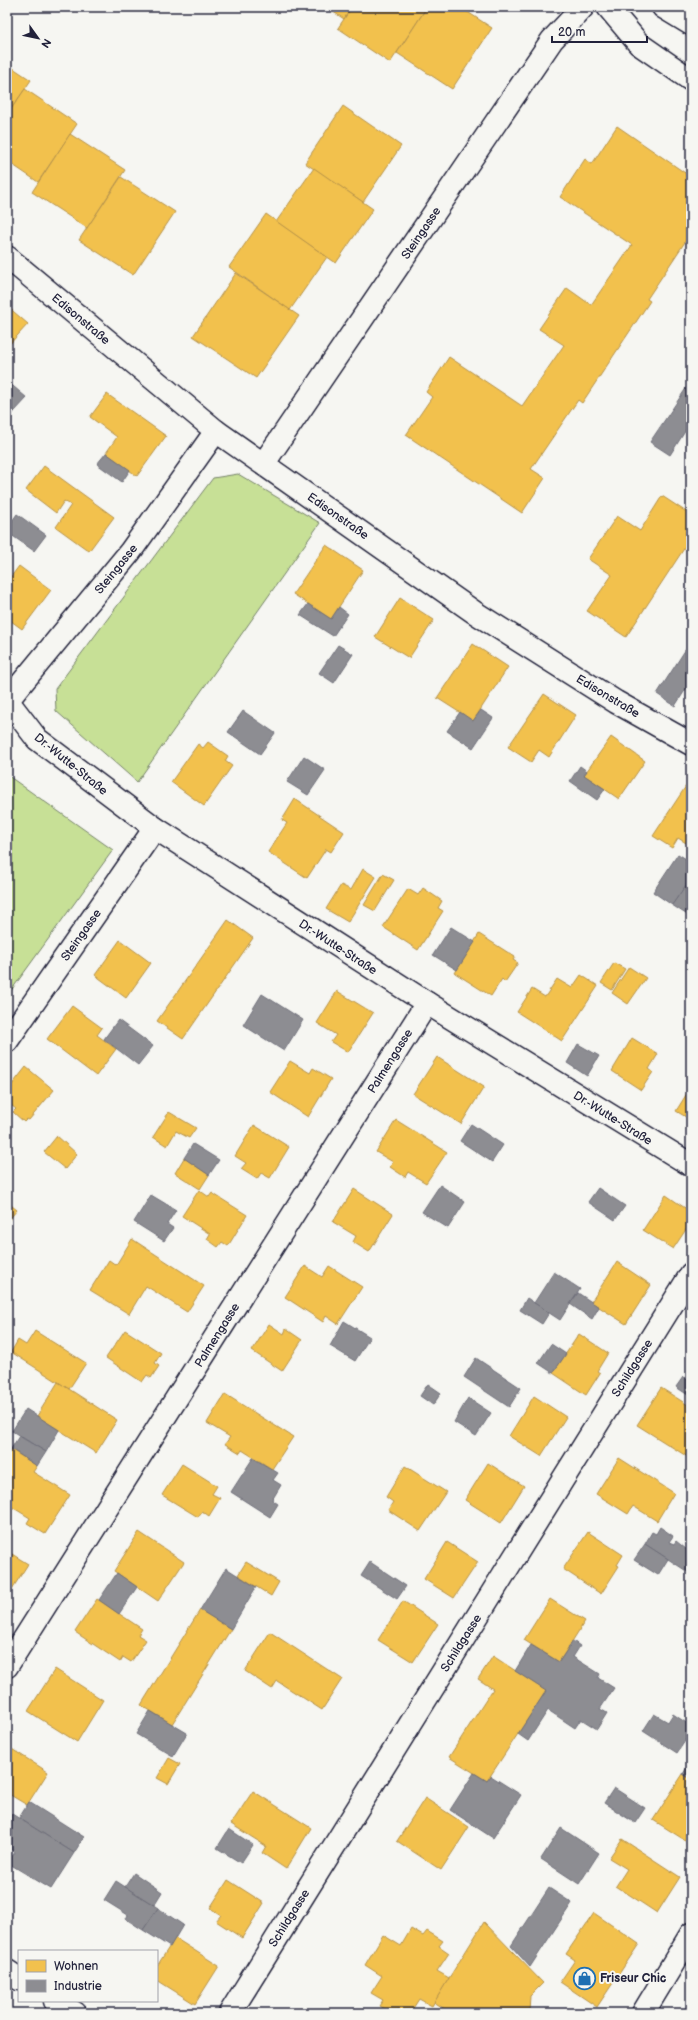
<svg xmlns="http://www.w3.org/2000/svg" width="698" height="2020" font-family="'Balsamiq Sans',sans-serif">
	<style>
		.green { fill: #c7e096; stroke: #748168 }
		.homes { fill: #f2c14e; stroke: #b49148 }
		.industry { fill: #8d8d92; stroke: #6d6d78 }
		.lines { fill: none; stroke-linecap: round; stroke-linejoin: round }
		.minor-casing { stroke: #22223b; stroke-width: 25 }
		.tertiary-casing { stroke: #22223b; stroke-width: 25 }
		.secondary-casing { stroke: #22223b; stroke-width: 25 }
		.minor { stroke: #f6f6f2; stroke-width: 22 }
		.tertiary { stroke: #f6f6f2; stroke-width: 22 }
		.secondary { stroke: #f6f6f2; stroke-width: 22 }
		.labels { text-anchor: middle; stroke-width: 4; stroke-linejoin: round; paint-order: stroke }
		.street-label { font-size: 12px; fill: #22223b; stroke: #f6f6f2 }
		.poi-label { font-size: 12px; font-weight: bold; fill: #22223b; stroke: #f6f6f2; text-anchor: start }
	</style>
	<rect width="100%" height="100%" fill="#f6f6f2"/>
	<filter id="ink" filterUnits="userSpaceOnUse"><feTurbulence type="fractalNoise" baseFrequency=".025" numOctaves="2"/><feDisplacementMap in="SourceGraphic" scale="8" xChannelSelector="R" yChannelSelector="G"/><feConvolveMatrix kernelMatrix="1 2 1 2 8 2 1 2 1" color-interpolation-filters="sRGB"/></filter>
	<g filter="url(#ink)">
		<!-- green -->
		<g class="green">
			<polygon points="238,474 320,523 137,782 56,711 55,689 213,478"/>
			<polygon points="7,775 113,850 7,996"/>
		</g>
		<!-- homes -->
		<g class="homes">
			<polygon points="326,7 352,7 344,19"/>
			<polygon points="352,7 427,7 390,63 338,28"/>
			<polygon points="427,7 460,7 492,28 452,89 397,53"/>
			<polygon points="7,64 31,80 7,115"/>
			<polygon points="25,89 77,124 38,182 7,161 7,115"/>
			<polygon points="343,106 401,146 363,202 305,163"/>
			<polygon points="617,126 691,177 691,233 647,299 650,301 582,403 578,400 531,469 545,478 522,513 406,435 432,397 426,392 449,357 522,406 544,374 564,345 539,329 567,288 591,305 632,245 560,197 585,159 592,164"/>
			<polygon points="70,134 125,170 87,228 32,192"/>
			<polygon points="314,168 373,209 336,263 276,222"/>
			<polygon points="121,177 175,212 133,275 79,240"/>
			<polygon points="266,214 327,257 290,310 229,267"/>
			<polygon points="236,273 299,316 256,378 193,336"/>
			<polygon points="7,306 28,324 7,347"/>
			<polygon points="107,394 166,436 137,476 106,453 117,437 90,417"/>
			<polygon points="44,466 114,517 89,551 56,527 71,505 64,501 56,513 26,490"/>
			<polygon points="662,496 691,515 691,538 626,637 587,611 612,575 588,559 617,516 640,531"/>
			<polygon points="326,545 363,570 331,619 293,594"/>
			<polygon points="19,566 51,590 22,629 7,618 7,582"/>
			<polygon points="400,598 434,620 409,658 375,637"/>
			<polygon points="473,644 508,667 473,721 437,698"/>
			<polygon points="544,694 576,715 549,757 539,750 531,762 508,747"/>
			<polygon points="611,737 645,761 619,799 584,775"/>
			<polygon points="208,742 228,756 225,761 232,766 204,806 171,782 198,744 203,748"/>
			<polygon points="686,786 691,789 691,846 678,838 672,848 653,836"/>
			<polygon points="295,799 344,832 331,852 326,849 307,878 268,852 287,823 282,820"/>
			<polygon points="363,869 376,877 348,922 326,909 341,885 351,890"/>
			<polygon points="383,874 394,880 375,911 364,905"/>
			<polygon points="423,888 442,901 438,908 443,911 418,950 383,927 408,889 418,895"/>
			<polygon points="228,920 253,938 183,1039 157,1021"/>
			<polygon points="479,934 515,957 513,960 518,963 505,982 502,979 491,996 455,973"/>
			<polygon points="120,940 151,963 126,998 95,975"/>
			<polygon points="614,963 625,969 612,990 601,983"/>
			<polygon points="629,967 646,978 628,1004 612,993"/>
			<polygon points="581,975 598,986 562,1041 517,1012 532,989 545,997 557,979 572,988"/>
			<polygon points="337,991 373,1013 348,1052 331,1042 336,1035 317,1023"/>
			<polygon points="72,1006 102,1028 97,1035 116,1049 96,1076 47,1039"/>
			<polygon points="632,1038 658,1054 649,1069 653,1072 641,1090 612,1071"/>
			<polygon points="437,1057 484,1087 461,1124 413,1094"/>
			<polygon points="290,1061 310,1073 313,1068 331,1079 308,1117 270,1092"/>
			<polygon points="26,1067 54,1090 29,1120 27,1119 24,1122 13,1112 16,1109 7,1102 7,1091"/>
			<polygon points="691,1087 691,1120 676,1111"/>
			<polygon points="169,1112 196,1128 189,1138 176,1131 167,1146 153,1137"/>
			<polygon points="396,1120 447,1152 426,1183 408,1172 405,1177 390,1167 393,1162 376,1152"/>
			<polygon points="254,1125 289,1147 270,1178 261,1173 257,1179 241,1169 246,1163 235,1156"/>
			<polygon points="57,1136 77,1154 65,1169 44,1152"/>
			<polygon points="184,1158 209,1175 200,1189 175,1173"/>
			<polygon points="354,1189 393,1214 369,1252 353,1242 356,1236 333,1222"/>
			<polygon points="199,1190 209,1197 212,1193 247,1215 228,1246 222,1242 218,1247 207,1239 210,1234 182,1216"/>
			<polygon points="666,1195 691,1212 691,1222 673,1249 643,1230"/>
			<polygon points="7,1202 17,1210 7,1222"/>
			<polygon points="132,1239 204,1286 187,1312 146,1286 129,1314 90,1290 109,1260 116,1265"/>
			<polygon points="617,1262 651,1285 626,1324 591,1302"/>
			<polygon points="305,1266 322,1277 329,1266 362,1287 338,1324 326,1316 323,1322 285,1297"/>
			<polygon points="269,1324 284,1334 286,1329 302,1340 282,1371 252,1351"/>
			<polygon points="125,1330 161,1353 155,1363 159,1366 151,1378 147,1375 142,1382 106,1358"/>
			<polygon points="35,1331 86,1363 69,1389 11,1352 18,1340 26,1345"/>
			<polygon points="579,1334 608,1353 597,1371 600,1373 586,1395 553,1373"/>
			<polygon points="58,1382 117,1420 96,1453 37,1416"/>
			<polygon points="661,1388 691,1407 691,1459 637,1425"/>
			<polygon points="225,1394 293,1437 272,1469 242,1450 240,1453 225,1444 230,1437 207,1423"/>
			<polygon points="534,1396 566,1417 541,1456 509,1436"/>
			<polygon points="7,1447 37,1466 33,1472 70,1495 45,1534 27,1523 30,1518 7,1504"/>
			<polygon points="619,1458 674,1493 657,1521 633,1506 628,1514 596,1494"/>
			<polygon points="488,1463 524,1486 501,1523 465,1500"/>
			<polygon points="182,1464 217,1486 212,1494 220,1498 209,1516 202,1511 198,1517 162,1495"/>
			<polygon points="405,1466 446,1492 420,1531 388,1510 393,1502 386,1497"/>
			<polygon points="139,1532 184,1562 158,1601 114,1571"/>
			<polygon points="588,1532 623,1555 617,1565 619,1566 601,1594 563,1569"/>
			<polygon points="447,1542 478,1562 454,1598 424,1579"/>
			<polygon points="7,1551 28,1564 7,1597"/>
			<polygon points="246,1562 279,1582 271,1596 238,1575"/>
			<polygon points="97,1599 142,1629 138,1635 146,1640 131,1662 123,1657 120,1662 75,1632"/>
			<polygon points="550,1599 585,1621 559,1662 524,1640"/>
			<polygon points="403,1601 438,1624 413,1662 378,1640"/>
			<polygon points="200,1610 231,1629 172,1724 141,1705"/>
			<polygon points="270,1632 342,1679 322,1710 277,1681 272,1689 245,1671"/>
			<polygon points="493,1656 546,1691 487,1781 449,1757 493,1689 478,1679"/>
			<polygon points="55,1669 103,1700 77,1742 28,1711"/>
			<polygon points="7,1746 48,1772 27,1805 7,1793"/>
			<polygon points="169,1758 180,1764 168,1784 157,1778"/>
			<polygon points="683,1774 691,1779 691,1844 653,1820"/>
			<polygon points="253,1791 311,1828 286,1869 262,1853 266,1846 231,1824"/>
			<polygon points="425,1798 469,1827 441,1870 397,1841"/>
			<polygon points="622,1839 680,1877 657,1913 616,1886 627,1869 609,1858"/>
			<polygon points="228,1880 264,1903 242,1938 216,1921 221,1915 210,1908"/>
			<polygon points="594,1913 639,1944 597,2007 560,1982 575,1960 566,1954"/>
			<polygon points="484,1922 543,1983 530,1996 529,2013 451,2013 434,2002"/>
			<polygon points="411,1929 423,1936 427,1931 443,1941 439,1946 449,1953 437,1971 449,1978 432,2006 419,1999 410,2013 402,2013 398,2010 397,2013 391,2013 379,2006 383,2000 371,1993 382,1976 365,1965 383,1935 401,1946"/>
			<polygon points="175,1938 219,1966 195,2004 157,1980 157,1966"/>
		</g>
		<!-- industry -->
		<g class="industry">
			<polygon points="7,381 27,398 14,412 7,406"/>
			<polygon points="691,381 691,422 670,455 650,442"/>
			<polygon points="7,406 14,412 7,421"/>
			<polygon points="106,453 130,470 122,482 97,464"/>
			<polygon points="17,514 46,535 34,551 7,532 7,528"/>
			<polygon points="308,604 331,619 339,607 348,614 333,636 300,615"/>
			<polygon points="691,641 691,681 675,706 657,694"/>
			<polygon points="338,645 353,654 334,683 319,673"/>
			<polygon points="481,710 493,718 473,748 447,731 460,712 473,721"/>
			<polygon points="243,711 275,733 260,754 228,732"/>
			<polygon points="304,756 325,770 308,795 287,782"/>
			<polygon points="580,766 587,771 584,775 605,789 597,800 570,781"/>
			<polygon points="678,854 691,862 691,878 672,905 653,892"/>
			<polygon points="691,878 691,913 689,916 672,905"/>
			<polygon points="451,927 475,942 457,970 433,955"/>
			<polygon points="262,994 303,1020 284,1051 243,1025"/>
			<polygon points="118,1020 153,1046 138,1065 104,1039"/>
			<polygon points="578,1044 599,1056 587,1076 567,1063"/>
			<polygon points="471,1124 503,1145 492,1162 460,1141"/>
			<polygon points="193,1144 219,1160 209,1175 184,1158"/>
			<polygon points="440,1185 465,1202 448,1228 422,1212"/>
			<polygon points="598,1188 625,1206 615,1220 588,1202"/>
			<polygon points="151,1195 176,1210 167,1224 173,1228 164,1241 134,1222"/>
			<polygon points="554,1272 580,1289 560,1320 534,1303"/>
			<polygon points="578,1293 599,1307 592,1319 570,1304"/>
			<polygon points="527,1298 549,1313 542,1324 520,1310"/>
			<polygon points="344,1321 370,1337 355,1361 330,1346"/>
			<polygon points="551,1344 566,1354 553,1373 538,1363"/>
			<polygon points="476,1358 521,1388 509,1407 464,1377"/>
			<polygon points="683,1377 691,1382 691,1397 676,1387"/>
			<polygon points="428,1384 441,1393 433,1405 420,1396"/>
			<polygon points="468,1398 491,1413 476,1436 454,1422"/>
			<polygon points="26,1409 59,1430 46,1452 12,1431"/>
			<polygon points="19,1436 46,1452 37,1466 11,1449"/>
			<polygon points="253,1458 278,1473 273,1480 281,1485 272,1500 278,1504 270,1517 231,1492"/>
			<polygon points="660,1527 673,1536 669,1542 674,1544 676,1541 691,1553 691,1574 645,1544 652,1532 656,1534"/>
			<polygon points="645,1544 668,1559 658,1575 634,1560"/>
			<polygon points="370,1562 406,1586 397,1599 361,1576"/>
			<polygon points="226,1568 256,1587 231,1629 200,1610"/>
			<polygon points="117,1573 137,1587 119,1614 99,1600"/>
			<polygon points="573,1641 580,1646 573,1657 600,1674 598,1678 614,1688 600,1709 607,1713 597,1729 581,1719 575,1728 548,1710 528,1741 518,1734 546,1691 515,1671 531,1645 559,1662"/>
			<polygon points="150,1711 187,1733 173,1756 136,1734"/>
			<polygon points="654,1714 668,1722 673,1714 691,1726 691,1732 677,1753 643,1731"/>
			<polygon points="689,1764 691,1766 691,1779 683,1774"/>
			<polygon points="474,1773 487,1781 491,1776 521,1795 493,1838 450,1810"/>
			<polygon points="614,1788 645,1808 635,1823 604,1803"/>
			<polygon points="29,1802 84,1837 74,1853 19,1818"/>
			<polygon points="12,1814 74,1853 51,1889 8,1863 15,1852 7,1847 7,1820"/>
			<polygon points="561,1828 599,1853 579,1884 541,1859"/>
			<polygon points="229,1829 253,1845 241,1863 217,1848"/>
			<polygon points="134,1873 162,1892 154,1905 125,1887"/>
			<polygon points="116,1881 158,1908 143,1930 126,1919 128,1915 104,1900"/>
			<polygon points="549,1888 572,1903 530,1967 511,1946"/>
			<polygon points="158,1908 183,1925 170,1947 143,1930"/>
		</g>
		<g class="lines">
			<defs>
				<g id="minor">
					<polyline points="608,7 639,44 691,80"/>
					<polyline points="663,7 691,24"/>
					<polyline points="7,257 216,431 474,612 616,702 691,744"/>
					<polyline points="264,463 552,40 583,7"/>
					<polyline points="7,700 37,739 155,828 427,1003 691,1165"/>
					<polyline points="7,701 130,552 216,431"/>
					<polyline points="7,1041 155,828"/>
					<polyline points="7,1666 427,1003"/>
					<polyline points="230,2013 691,1274"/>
				</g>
				<g id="tertiary">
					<polyline points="7,1971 19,1979"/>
					<polyline points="55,2001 75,2013"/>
				</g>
				<polyline id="secondary" points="643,2013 691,1934"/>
			</defs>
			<!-- minor casing -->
			<use href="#minor" class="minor-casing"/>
			<!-- tertiary casing -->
			<use href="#tertiary" class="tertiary-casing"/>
			<!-- secondary casing -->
			<use href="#secondary" class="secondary-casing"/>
			<!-- minor -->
			<use href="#minor" class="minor"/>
			<!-- tertiary -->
			<use href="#tertiary" class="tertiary"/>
			<!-- secondary -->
			<use href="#secondary" class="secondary"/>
		</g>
	</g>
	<!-- icons -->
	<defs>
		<symbol id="shop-ring" viewBox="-11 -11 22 22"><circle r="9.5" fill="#f6f6f2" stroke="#1f6fb2" stroke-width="1.5"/><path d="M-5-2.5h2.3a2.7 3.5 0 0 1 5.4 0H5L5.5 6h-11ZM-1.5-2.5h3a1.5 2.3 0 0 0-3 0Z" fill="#1f6fb2"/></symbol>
	</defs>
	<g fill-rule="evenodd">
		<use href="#shop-ring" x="572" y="1966" width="25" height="25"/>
	</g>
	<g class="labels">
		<!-- street labels -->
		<g class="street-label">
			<text transform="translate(421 233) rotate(-56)" y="4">Steingasse</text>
			<text transform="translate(81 319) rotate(40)" y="4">Edisonstraße</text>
			<text transform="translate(338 516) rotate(35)" y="4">Edisonstraße</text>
			<text transform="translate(116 569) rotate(-51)" y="4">Steingasse</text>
			<text transform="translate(608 696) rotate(31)" y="4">Edisonstraße</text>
			<text transform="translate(71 764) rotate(39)" y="4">Dr.-Wutte-Straße</text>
			<text transform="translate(81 935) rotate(-55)" y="4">Steingasse</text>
			<text transform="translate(338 947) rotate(33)" y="4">Dr.-Wutte-Straße</text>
			<text transform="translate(390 1061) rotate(-58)" y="4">Palmengasse</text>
			<text transform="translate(613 1118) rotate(32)" y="4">Dr.-Wutte-Straße</text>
			<text transform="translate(217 1335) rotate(-58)" y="4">Palmengasse</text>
			<text transform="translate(632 1368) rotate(-58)" y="4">Schildgasse</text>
			<text transform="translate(461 1643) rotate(-58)" y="4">Schildgasse</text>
			<text transform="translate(289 1918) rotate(-58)" y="4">Schildgasse</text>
		</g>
		<!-- poi labels -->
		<g class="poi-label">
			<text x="600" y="1982">Friseur Chic</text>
		</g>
	</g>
	<!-- margin -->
	<rect width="698" height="2020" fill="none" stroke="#f6f6f2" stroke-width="24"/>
	<rect x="12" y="12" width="674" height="1996" fill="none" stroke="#22223b" stroke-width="1.5" filter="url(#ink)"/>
	<!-- legend -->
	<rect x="18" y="1950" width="140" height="52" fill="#f6f6f2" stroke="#a1a1a9"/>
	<rect x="26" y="1960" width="20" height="12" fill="#f2c14e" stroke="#a1a1a9"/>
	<text x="54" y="1970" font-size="12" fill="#22223b">Wohnen</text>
	<rect x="26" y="1980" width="20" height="12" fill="#8d8d92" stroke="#a1a1a9"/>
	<text x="54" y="1990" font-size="12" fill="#22223b">Industrie</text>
	<!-- north arrow -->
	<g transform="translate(38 38) rotate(123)" stroke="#f6f6f2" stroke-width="3" paint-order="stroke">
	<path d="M0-3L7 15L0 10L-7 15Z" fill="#22223b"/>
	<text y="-6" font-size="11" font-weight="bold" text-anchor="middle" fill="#22223b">N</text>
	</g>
	<!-- scale -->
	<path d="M552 36v6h95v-6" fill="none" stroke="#22223b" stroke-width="2"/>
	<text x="558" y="36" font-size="12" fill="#22223b" stroke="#f6f6f2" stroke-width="3" paint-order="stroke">20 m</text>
</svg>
